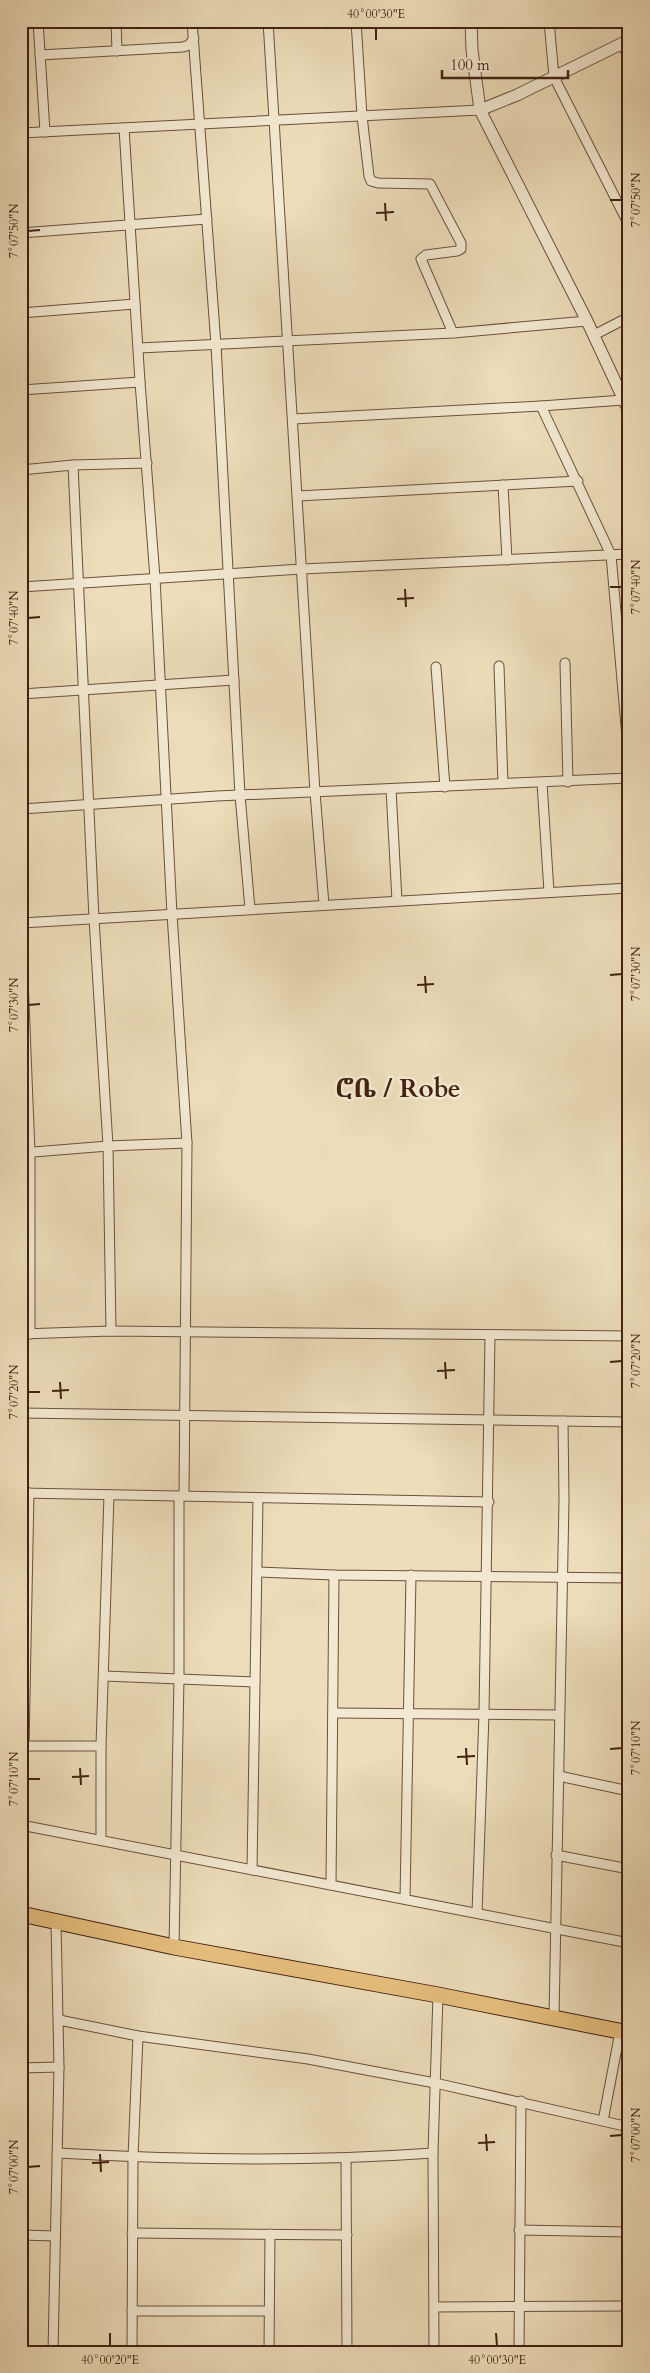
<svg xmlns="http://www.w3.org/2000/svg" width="650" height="2373" font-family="Cardo,'Noto Serif Ethiopic',serif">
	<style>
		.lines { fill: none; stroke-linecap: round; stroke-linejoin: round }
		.minor-casing { stroke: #6c503a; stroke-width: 11 }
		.tertiary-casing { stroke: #6c503a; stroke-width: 13 }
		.primary-casing { stroke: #412110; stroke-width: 17 }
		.minor { stroke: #f3e9d2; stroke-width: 9 }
		.tertiary { stroke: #f3e9d2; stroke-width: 11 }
		.primary { stroke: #e6be7d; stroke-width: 15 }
		.ticks { fill: none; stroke: #412110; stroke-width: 2 }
		.labels { text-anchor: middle; stroke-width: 5; stroke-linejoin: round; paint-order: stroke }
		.town-label { font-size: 26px; font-weight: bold; fill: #412110; stroke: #f3e9d2 }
		.neatline { fill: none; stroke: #412110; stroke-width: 2 }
		.ticks-label { font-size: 12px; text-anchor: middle; fill: #412110 }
	</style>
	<rect width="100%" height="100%" fill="#edddba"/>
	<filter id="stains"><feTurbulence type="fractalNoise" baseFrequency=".004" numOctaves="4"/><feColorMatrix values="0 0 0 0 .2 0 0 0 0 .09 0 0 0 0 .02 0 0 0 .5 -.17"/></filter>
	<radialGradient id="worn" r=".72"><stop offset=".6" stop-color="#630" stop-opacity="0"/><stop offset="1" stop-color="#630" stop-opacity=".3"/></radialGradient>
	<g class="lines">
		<defs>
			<g id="minor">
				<polyline points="38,21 45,132"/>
				<polyline points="116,21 117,51"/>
				<polyline points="192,21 216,345 240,795 250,909"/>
				<polyline points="268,21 315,792 324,905"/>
				<polyline points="356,21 362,116 369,176 371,181 378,183 430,184 461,243 461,249 457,251 426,255 421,259 453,333"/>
				<polyline points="549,21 554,77 629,225"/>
				<polyline points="622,44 629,58"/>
				<polyline points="40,55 183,47 189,45 194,38"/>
				<polyline points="124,128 140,382 155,578 172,914 187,1143 184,1496"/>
				<polyline points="21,133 480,110"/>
				<polyline points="21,233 207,219"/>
				<polyline points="21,313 135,304"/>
				<polyline points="594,335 629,317"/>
				<polyline points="139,348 453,333 587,321"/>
				<polyline points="21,390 140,382"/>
				<polyline points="541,406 611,555 629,760"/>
				<polyline points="293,419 541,406 623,400"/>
				<polyline points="73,465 94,919 108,1146 111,1331"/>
				<polyline points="21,470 73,465 147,463"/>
				<polyline points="503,485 507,560"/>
				<polyline points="298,496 578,481"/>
				<polyline points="21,587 302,569 629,554"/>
				<polyline points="565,663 568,782"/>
				<polyline points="499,666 503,784"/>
				<polyline points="436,667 445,787"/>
				<polyline points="21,694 234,680"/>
				<polyline points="542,783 549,892"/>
				<polyline points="391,789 397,901"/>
				<polyline points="21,809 217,796 629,778"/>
				<polyline points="21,923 629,888"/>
				<polyline points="21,928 30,1152 30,1334"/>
				<polyline points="21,1153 108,1146 187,1143"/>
				<polyline points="21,1334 111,1331 629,1336"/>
				<polyline points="21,1413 629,1422"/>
				<polyline points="21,1493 489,1502"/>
				<polyline points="258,1572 334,1575 629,1578"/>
				<polyline points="104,1676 255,1682"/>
				<polyline points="333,1713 558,1715"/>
				<polyline points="21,1746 101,1746"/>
				<polyline points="24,1746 29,1493"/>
				<polyline points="559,1776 629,1791"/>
				<polyline points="21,1825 629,1943"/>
				<polyline points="101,1840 101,1746 109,1495"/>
				<polyline points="556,1855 629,1869"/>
				<polyline points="252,1870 258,1498"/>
				<polyline points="331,1885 334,1575"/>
				<polyline points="405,1899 411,1575"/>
				<polyline points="477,1913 484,1714 490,1335"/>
				<polyline points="174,1947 179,1678 179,1496"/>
				<polyline points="554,2018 564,1500 563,1421"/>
				<polyline points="59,2020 138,2036 308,2059 435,2083 629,2127"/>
				<polyline points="21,2068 59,2067"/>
				<polyline points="603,2121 620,2032"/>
				<path d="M57,2153c125,7 251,9 376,0"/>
				<polyline points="346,2159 347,2352"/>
				<polyline points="519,2230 629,2232"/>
				<polyline points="132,2233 347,2235"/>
				<polyline points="21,2235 55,2236"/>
				<polyline points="434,2307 629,2306"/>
				<polyline points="132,2311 269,2311"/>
				<polyline points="53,2352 59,2067 56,1923"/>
				<polyline points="132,2352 133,2157 138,2036"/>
				<polyline points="269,2352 270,2234"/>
				<polyline points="434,2352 433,2153 438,1995"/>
				<polyline points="519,2352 521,2101"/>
			</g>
			<g id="tertiary">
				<polyline points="471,21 472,50 480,110 587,321 629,411"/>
				<polyline points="480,110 517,95 629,40"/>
			</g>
			<polyline id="primary" points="21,1914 174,1947 438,1995 629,2033"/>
		</defs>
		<!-- minor casing -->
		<use href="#minor" class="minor-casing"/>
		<!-- tertiary casing -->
		<use href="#tertiary" class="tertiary-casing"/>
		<!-- primary casing -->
		<use href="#primary" class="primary-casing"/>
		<!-- minor -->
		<use href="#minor" class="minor"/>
		<!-- tertiary -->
		<use href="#tertiary" class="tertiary"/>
		<!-- primary -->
		<use href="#primary" class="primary"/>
	</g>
	<!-- ticks -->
	<path class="ticks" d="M376,28v12M610,200h12M385,203l1,18M376,213l18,-1M28,231l12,-1M610,587h12M405,589l1,18M397,599l17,-1M28,618l12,-1M610,975l12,-1M425,976l1,17M417,985l17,-1M28,1005l12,-1M445,1362l1,17M610,1362l12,-1M437,1371l18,-1M60,1382l1,17M52,1391l17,-1M28,1392h12M466,1748l1,17M610,1749l12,-1M457,1757l18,-1M80,1768l1,17M72,1777l17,-1M28,1779h12M486,2134l1,17M610,2136l12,-1M478,2143l17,-1M100,2154l1,18M92,2163l17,-1M28,2167l12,-1M110,2333v13M496,2333l1,13"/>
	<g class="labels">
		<!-- town labels -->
		<g class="town-label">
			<text x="398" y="1097">ሮቤ / Robe</text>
		</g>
	</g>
	<!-- margin -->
	<rect width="650" height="2373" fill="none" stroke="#edddba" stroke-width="55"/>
	<!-- scale -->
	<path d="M442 70v8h126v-8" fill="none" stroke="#412110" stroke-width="2.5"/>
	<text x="450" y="70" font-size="15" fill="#412110" stroke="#f3e9d2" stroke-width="4" paint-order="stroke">100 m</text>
	<rect x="28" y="28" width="594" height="2318" class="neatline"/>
	<g class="ticks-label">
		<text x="376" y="18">40°00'30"E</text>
		<text transform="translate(636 200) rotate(-90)" y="4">7°07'50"N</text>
		<text transform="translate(14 231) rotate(-90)" y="4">7°07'50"N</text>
		<text transform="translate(636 587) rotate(-90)" y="4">7°07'40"N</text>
		<text transform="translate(14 618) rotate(-90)" y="4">7°07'40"N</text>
		<text transform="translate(636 974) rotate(-90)" y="4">7°07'30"N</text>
		<text transform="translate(14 1005) rotate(-90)" y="4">7°07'30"N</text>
		<text transform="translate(636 1361) rotate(-90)" y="4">7°07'20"N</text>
		<text transform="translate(14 1392) rotate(-90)" y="4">7°07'20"N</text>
		<text transform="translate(636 1748) rotate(-90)" y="4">7°07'10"N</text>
		<text transform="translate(14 1779) rotate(-90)" y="4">7°07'10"N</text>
		<text transform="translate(636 2135) rotate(-90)" y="4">7°07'00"N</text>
		<text transform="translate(14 2167) rotate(-90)" y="4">7°07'00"N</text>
		<text x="110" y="2364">40°00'20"E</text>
		<text x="497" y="2364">40°00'30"E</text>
	</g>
	<rect width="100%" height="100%" filter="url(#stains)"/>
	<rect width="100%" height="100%" fill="url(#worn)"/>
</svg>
